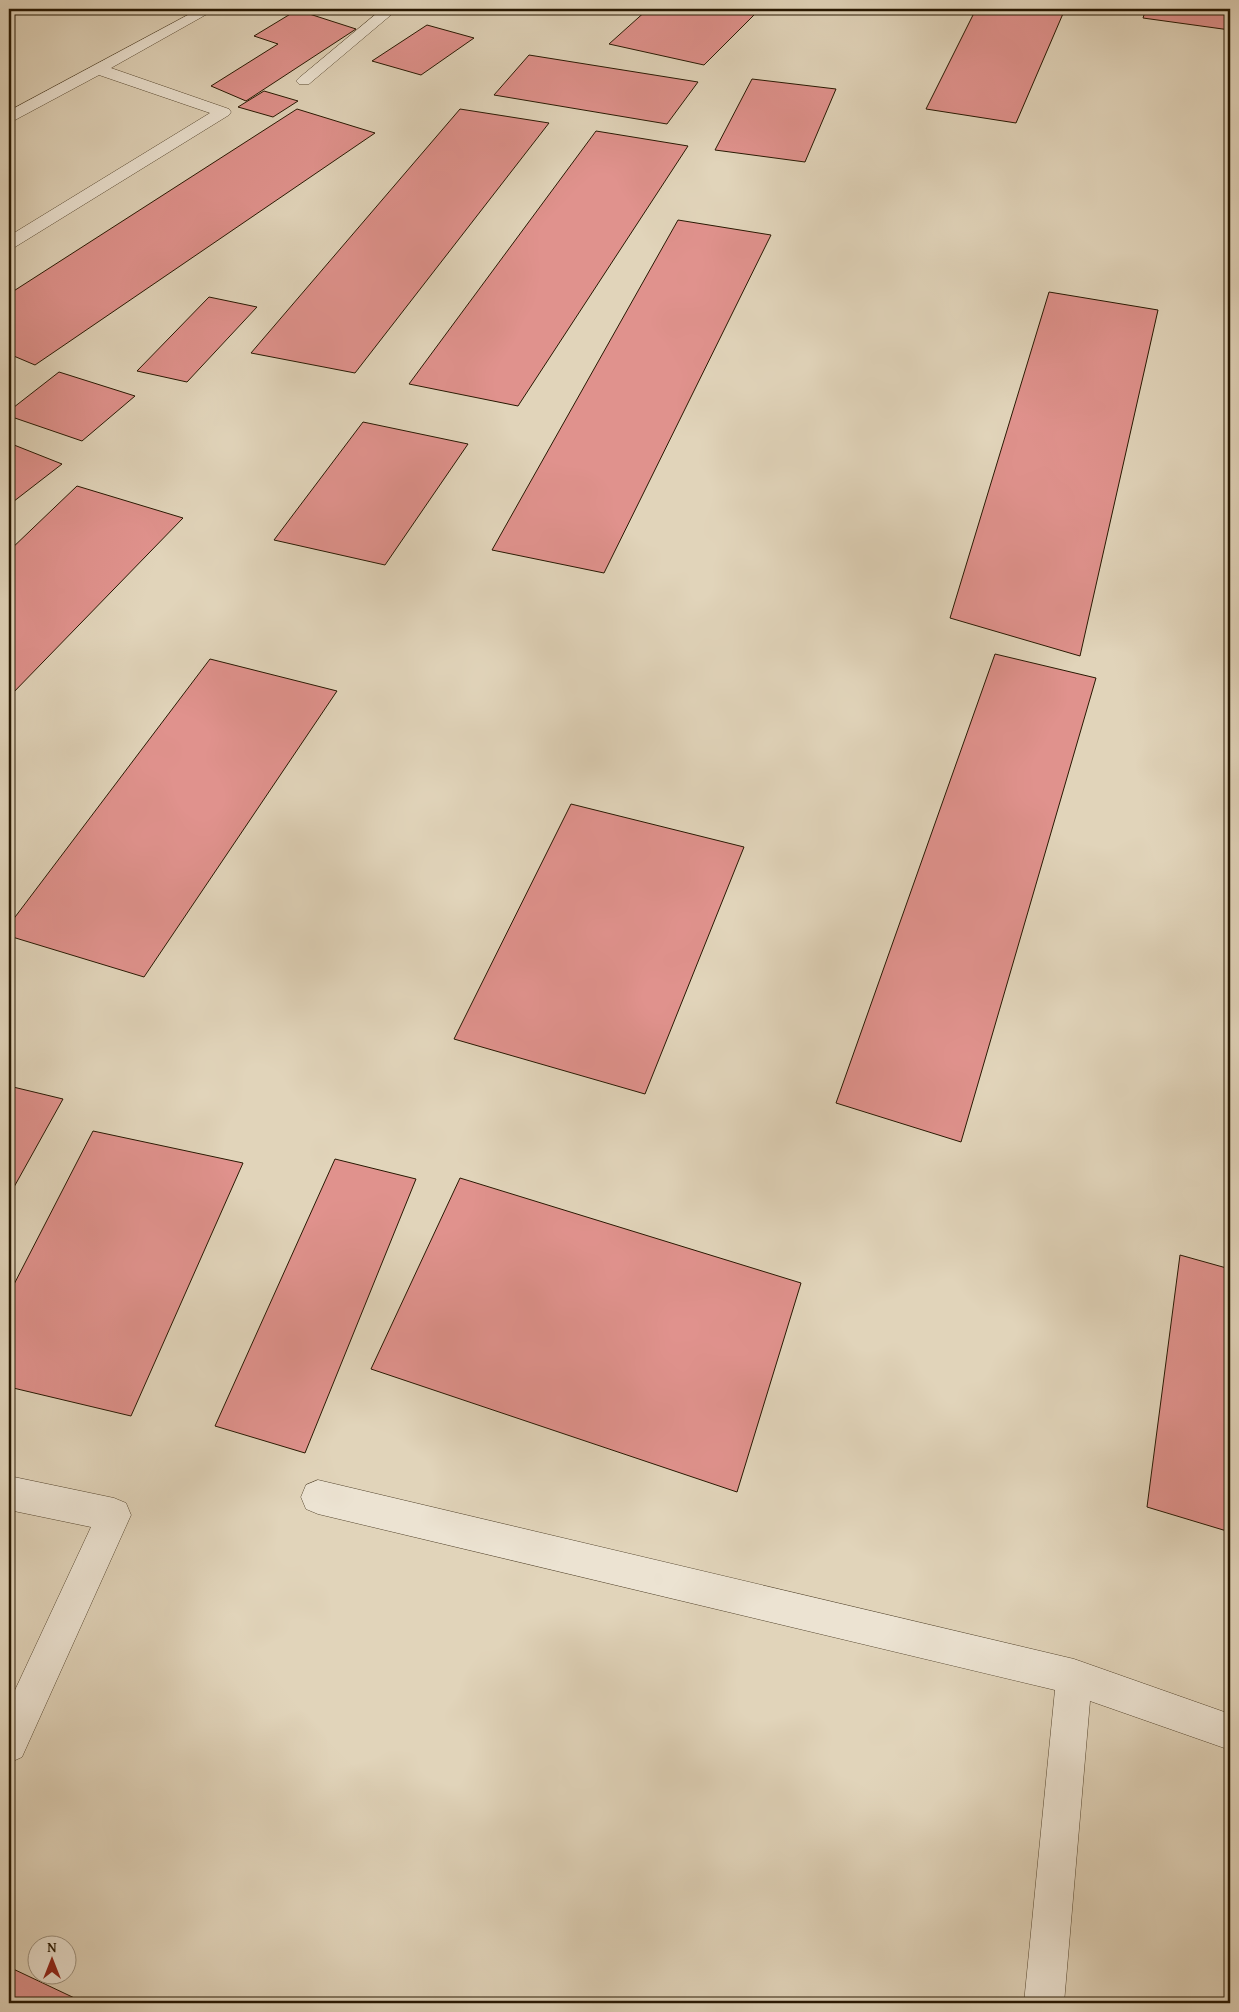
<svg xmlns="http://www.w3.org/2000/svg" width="1239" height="2012" font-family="'Gentium Book Plus',serif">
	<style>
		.building { fill: #e0928d; stroke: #281802 }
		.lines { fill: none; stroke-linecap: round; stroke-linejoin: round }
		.minor-casing { stroke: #564730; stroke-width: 1 }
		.minor { fill: #ece3d2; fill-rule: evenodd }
	</style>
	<rect width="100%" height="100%" fill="#e1d4ba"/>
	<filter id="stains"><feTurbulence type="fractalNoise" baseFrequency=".004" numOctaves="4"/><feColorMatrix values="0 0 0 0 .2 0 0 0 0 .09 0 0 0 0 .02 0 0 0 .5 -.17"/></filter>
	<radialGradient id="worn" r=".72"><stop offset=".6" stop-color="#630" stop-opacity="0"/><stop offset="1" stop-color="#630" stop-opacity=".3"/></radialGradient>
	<!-- building -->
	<g class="building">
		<polygon points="648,9 760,9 704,65 609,44"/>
		<polygon points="976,9 1065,9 1016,123 926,109"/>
		<polygon points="1146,9 1230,9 1230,30 1143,18"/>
		<polygon points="297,10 356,29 246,101 211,86 278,44 254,36"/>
		<polygon points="427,25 474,38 421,75 372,61"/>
		<polygon points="529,55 698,82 667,124 494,95"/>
		<polygon points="752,79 836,89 805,162 715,150"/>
		<polygon points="264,91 298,101 273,117 238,107"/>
		<polygon points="297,109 375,133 35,365 9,354 9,294"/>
		<polygon points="460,109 549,123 355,373 251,353"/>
		<polygon points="596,131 688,146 518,406 409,384"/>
		<polygon points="678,220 771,235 604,573 492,550"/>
		<polygon points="1049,292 1158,310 1080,656 950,618"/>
		<polygon points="209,297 257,307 187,382 137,371"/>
		<polygon points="59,372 135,396 82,441 9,416 9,411"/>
		<polygon points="363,422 468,444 385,565 274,540"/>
		<polygon points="9,443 62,464 9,505"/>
		<polygon points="77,486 183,518 9,697 9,551"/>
		<polygon points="995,654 1096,678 961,1142 836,1103"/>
		<polygon points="210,659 337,691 144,977 9,936 9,925"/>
		<polygon points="571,804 744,847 645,1094 454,1039"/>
		<polygon points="9,1086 63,1099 9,1196"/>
		<polygon points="93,1131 243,1163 131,1416 9,1387 9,1294"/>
		<polygon points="335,1159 416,1179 305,1453 215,1426"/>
		<polygon points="460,1178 801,1283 737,1492 371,1369"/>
		<polygon points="1180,1255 1230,1269 1230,1532 1147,1507"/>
		<polygon points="9,1967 85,2003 9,2003"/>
	</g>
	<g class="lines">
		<defs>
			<g id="minor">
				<polygon points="199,9 216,9 111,68 229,109 231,112 229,115 15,247 9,248 9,236 210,113 99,75 15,120 9,122 9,111"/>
				<polygon points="382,9 398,9 309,84 299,84 296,81 299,78"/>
				<polygon points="9,1476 114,1498 126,1503 131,1515 22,1757 9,1763 9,1703 91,1527 9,1510"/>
				<polygon points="318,1480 1074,1659 1230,1714 1230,1750 1090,1701 1064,2003 1024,2003 1055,1690 318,1514 306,1509 301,1497 306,1485"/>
			</g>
		</defs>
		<!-- minor casing -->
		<use href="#minor" class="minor-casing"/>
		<!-- minor -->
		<use href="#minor" class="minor"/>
	</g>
	<!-- margin -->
	<rect width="1239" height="2012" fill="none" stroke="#e1d4ba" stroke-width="30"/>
	<rect x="10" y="10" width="1219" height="1992" fill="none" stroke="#281802" stroke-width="2.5"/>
	<rect x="15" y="15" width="1209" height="1982" fill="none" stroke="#281802"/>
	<!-- north arrow -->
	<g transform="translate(52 1960)"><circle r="24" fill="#ece3d2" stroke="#9e927f"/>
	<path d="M0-4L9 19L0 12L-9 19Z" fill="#8f2418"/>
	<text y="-8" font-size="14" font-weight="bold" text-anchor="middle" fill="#281802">N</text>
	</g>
	<rect width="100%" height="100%" filter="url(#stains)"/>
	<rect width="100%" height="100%" fill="url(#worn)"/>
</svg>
